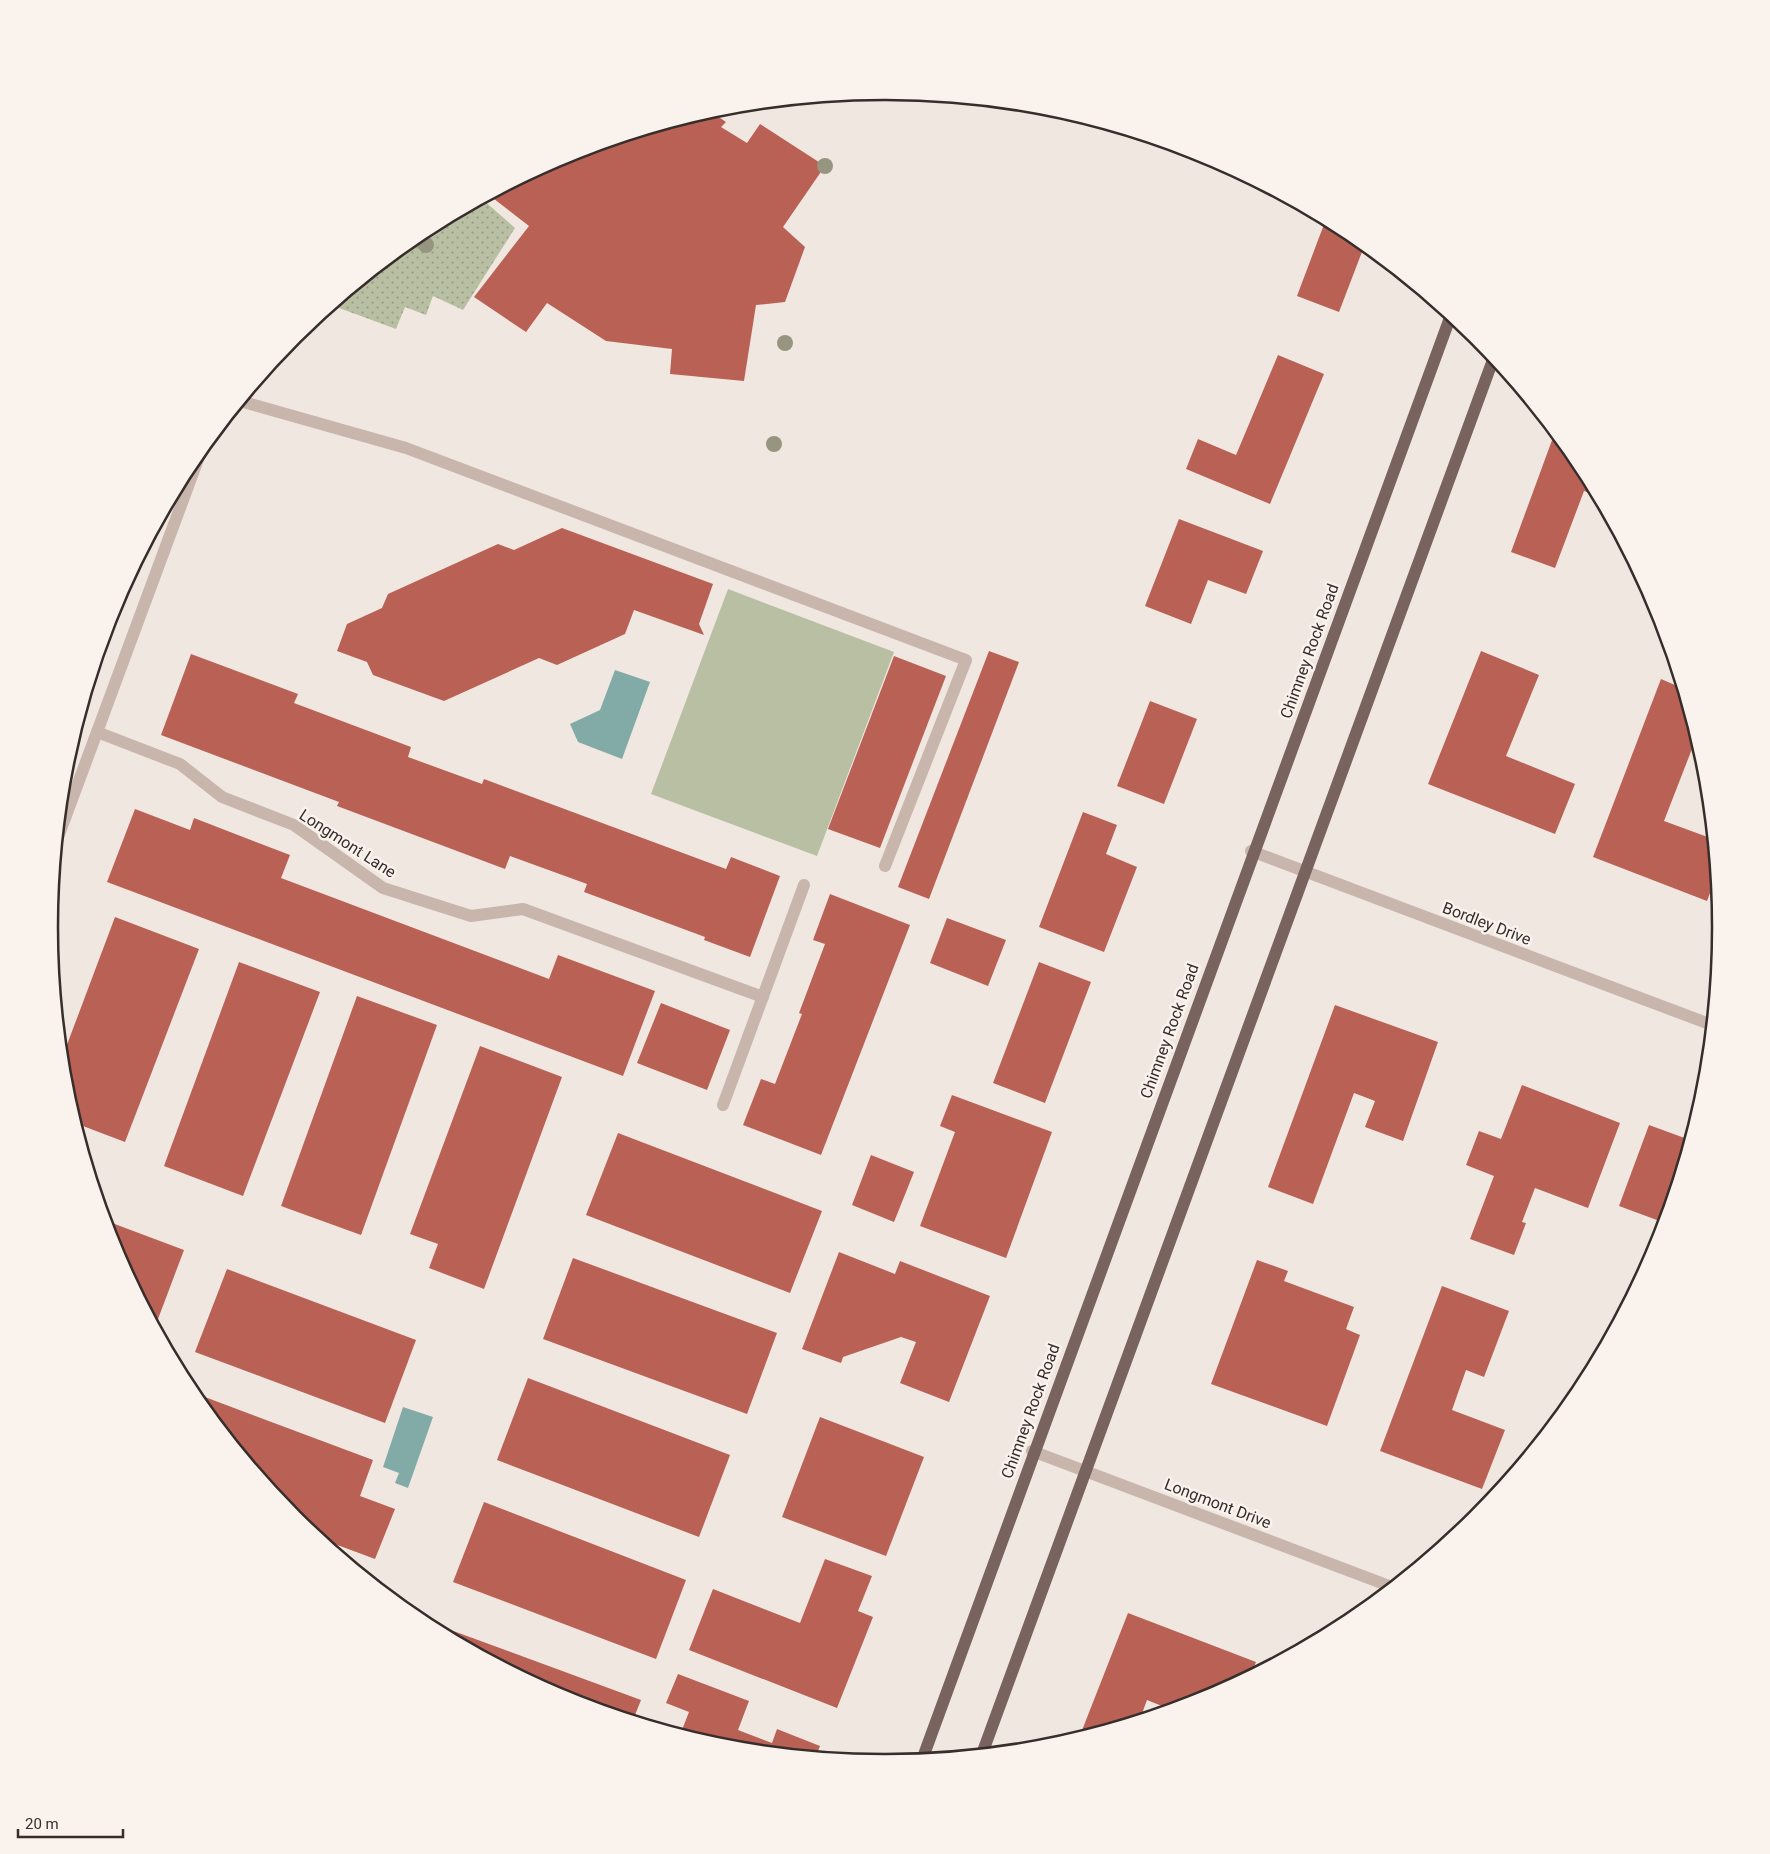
<svg xmlns="http://www.w3.org/2000/svg" width="1770" height="1854" font-family="Roboto,sans-serif">
	<style>
		.green { fill: url(#green-dots) }
		.pitch { fill: #b9bfa2 }
		.water { fill: #82aba8 }
		.building { fill: #ba6156 }
		.lines { fill: none; stroke-linecap: round; stroke-linejoin: round }
		.minor { stroke: #c8b6ad; stroke-width: 12 }
		.major { stroke: #78635e; stroke-width: 12 }
		.tree { fill: #969680 }
		.labels { text-anchor: middle; stroke-width: 5; stroke-linejoin: round; paint-order: stroke }
		.street-label { font-size: 16px; fill: #372d2b; stroke: #f9f2ed }
		.rim { fill: none; stroke: #372d2b; stroke-width: 2.5 }
	</style>
	<defs>
		<pattern id="green-dots" width="8" height="8" patternUnits="userSpaceOnUse" patternTransform="scale(1.25)"><rect width="8" height="8" fill="#b9bfa2"/><path d="M2 2h.1M6 6h.1" fill="none" stroke="#979c84" stroke-width="1.8" stroke-linecap="round"/></pattern>
	</defs>
	<rect width="100%" height="100%" fill="#f1e7e1"/>
	<!-- green -->
	<polygon class="green" points="482,199 515,228 463,310 433,296 426,315 405,307 396,329 331,305 421,232"/>
	<!-- pitch -->
	<polygon class="pitch" points="728,589 894,652 817,856 651,794"/>
	<!-- water -->
	<g class="water">
		<polygon points="615,670 650,682 622,759 578,742 570,724 600,710"/>
		<polygon points="403,1407 433,1417 408,1488 395,1483 399,1473 383,1467"/>
	</g>
	<!-- building -->
	<g class="building">
		<polygon points="710,111 726,122 721,127 747,143 760,124 825,166 783,227 805,247 785,302 756,305 744,381 670,374 672,349 606,341 547,303 526,332 474,297 529,226 489,195 565,154"/>
		<polygon points="1326,219 1350,232 1365,244 1339,312 1297,296"/>
		<polygon points="1278,355 1324,374 1270,504 1186,469 1198,439 1236,455"/>
		<polygon points="1555,432 1580,463 1598,496 1584,491 1555,568 1511,552"/>
		<polygon points="1179,519 1263,551 1246,594 1208,580 1191,624 1145,606"/>
		<polygon points="562,528 713,584 699,624 704,635 634,610 625,634 557,665 539,658 444,701 373,675 367,662 337,651 347,624 382,608 388,594 498,544 514,550"/>
		<polygon points="989,651 1019,662 929,899 898,887"/>
		<polygon points="1481,651 1539,675 1506,756 1575,784 1555,834 1428,784"/>
		<polygon points="191,654 298,694 294,703 411,747 408,757 482,784 484,779 726,869 731,857 780,876 750,957 704,940 705,937 584,892 587,884 510,856 505,869 337,806 339,802 161,735"/>
		<polygon points="894,656 946,676 880,848 828,829"/>
		<polygon points="1661,679 1682,688 1697,736 1664,821 1713,839 1716,877 1707,901 1593,857"/>
		<polygon points="1150,701 1197,719 1164,804 1117,786"/>
		<polygon points="135,809 190,830 194,818 290,855 281,878 549,979 558,955 655,991 623,1076 107,882"/>
		<polygon points="1083,812 1117,825 1106,854 1137,867 1104,952 1039,927"/>
		<polygon points="830,894 910,925 821,1155 743,1125 761,1079 775,1084 802,1014 799,1013 825,944 813,940"/>
		<polygon points="115,917 199,949 125,1142 75,1123 65,1090 62,1058"/>
		<polygon points="947,918 1006,940 988,986 930,963"/>
		<polygon points="239,962 320,992 243,1196 164,1166"/>
		<polygon points="1039,962 1091,982 1045,1103 993,1083"/>
		<polygon points="357,996 437,1025 361,1235 281,1206"/>
		<polygon points="661,1003 730,1030 707,1090 637,1063"/>
		<polygon points="1335,1005 1438,1042 1403,1141 1365,1127 1375,1101 1354,1093 1313,1204 1268,1187"/>
		<polygon points="480,1046 562,1077 484,1289 429,1268 438,1244 410,1234"/>
		<polygon points="1522,1085 1620,1123 1588,1208 1535,1188 1522,1222 1526,1223 1514,1255 1470,1239 1494,1176 1466,1165 1479,1131 1501,1139"/>
		<polygon points="952,1095 1052,1132 1006,1258 920,1226 955,1132 940,1126"/>
		<polygon points="1649,1125 1690,1140 1665,1223 1619,1206"/>
		<polygon points="618,1133 822,1211 790,1293 586,1215"/>
		<polygon points="871,1155 914,1172 894,1222 852,1205"/>
		<polygon points="104,1220 184,1250 155,1327 112,1247"/>
		<polygon points="839,1252 895,1274 900,1261 990,1296 949,1402 900,1383 916,1342 901,1337 843,1357 841,1363 802,1349"/>
		<polygon points="573,1258 777,1333 747,1414 543,1339"/>
		<polygon points="1257,1260 1288,1271 1284,1281 1354,1307 1346,1329 1360,1335 1327,1426 1211,1384"/>
		<polygon points="227,1269 416,1340 385,1423 195,1352"/>
		<polygon points="1442,1286 1509,1311 1484,1377 1466,1370 1452,1410 1505,1430 1482,1489 1380,1451"/>
		<polygon points="528,1378 730,1455 699,1537 497,1460"/>
		<polygon points="189,1391 373,1460 360,1496 395,1509 375,1559 316,1537 293,1518"/>
		<polygon points="820,1417 924,1457 886,1556 782,1517"/>
		<polygon points="484,1502 686,1580 656,1659 453,1582"/>
		<polygon points="825,1559 872,1576 858,1611 873,1617 837,1708 689,1650 713,1589 800,1623"/>
		<polygon points="1128,1613 1256,1662 1251,1675 1205,1700 1172,1710 1147,1700 1140,1719 1079,1738"/>
		<polygon points="437,1625 641,1700 633,1720 565,1699 435,1630"/>
		<polygon points="678,1674 749,1701 738,1730 772,1743 777,1729 820,1746 816,1756 722,1747 680,1735 689,1712 666,1703"/>
	</g>
	<g class="lines">
		<!-- minor -->
		<g class="minor">
			<polyline points="240,401 406,448 966,660 885,866"/>
			<polyline points="97,732 180,764 222,797 294,825 383,888 471,916 523,909 763,997"/>
			<polyline points="57,840 203,446"/>
			<polyline points="1251,851 1712,1025"/>
			<polyline points="723,1105 804,885"/>
			<polyline points="1032,1451 1392,1587"/>
		</g>
		<!-- major -->
		<g class="major">
			<polyline points="982,1754 1494,357"/>
			<path d="M922,1760c172,-483 350,-964 529,-1445"/>
		</g>
	</g>
	<!-- trees -->
	<g class="tree">
		<circle cx="825" cy="166" r="8"/>
		<circle cx="426" cy="245" r="8"/>
		<circle cx="785" cy="343" r="8"/>
		<circle cx="774" cy="444" r="8"/>
	</g>
	<g class="labels">
		<!-- street labels -->
		<g class="street-label">
			<text transform="translate(1309 651) rotate(-70)" y="6">Chimney Rock Road</text>
			<text transform="translate(348 843) rotate(33)" y="6">Longmont Lane</text>
			<text transform="translate(1487 923) rotate(21)" y="6">Bordley Drive</text>
			<text transform="translate(1169 1031) rotate(-70)" y="6">Chimney Rock Road</text>
			<text transform="translate(1030 1411) rotate(-70)" y="6">Chimney Rock Road</text>
			<text transform="translate(1218 1503) rotate(21)" y="6">Longmont Drive</text>
		</g>
	</g>
	<!-- crop -->
	<path d="M0 0H1770V1854H0ZM58 927a827 827 0 1 1 1654 0a827 827 0 1 1-1654 0Z" fill="#f9f2ed" fill-rule="evenodd"/>
	<path class="rim" d="M58 927a827 827 0 1 1 1654 0a827 827 0 1 1-1654 0Z"/>
	<!-- scale -->
	<path d="M18 1829v8h105v-8" fill="none" stroke="#372d2b" stroke-width="2.5"/>
	<text x="25" y="1829" font-size="15" fill="#372d2b" stroke="#f9f2ed" stroke-width="4" paint-order="stroke">20 m</text>
</svg>
